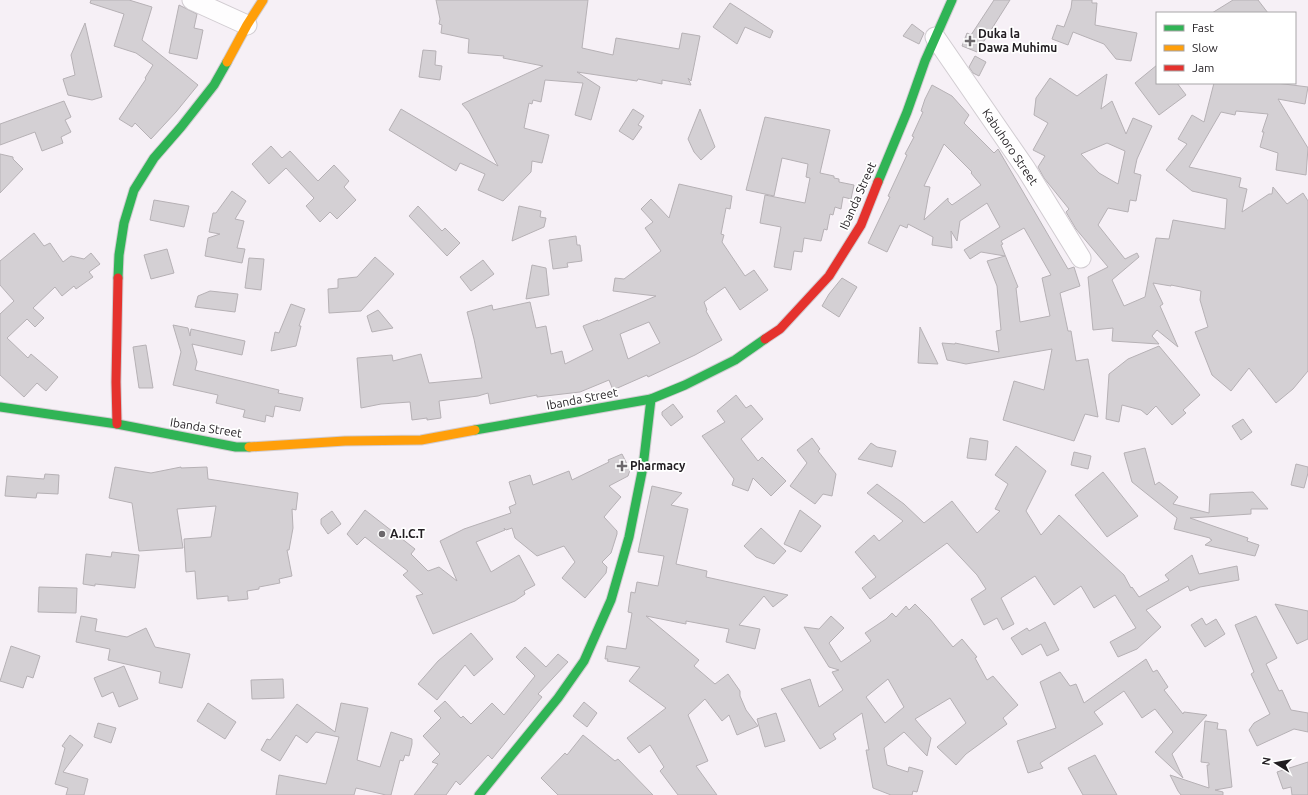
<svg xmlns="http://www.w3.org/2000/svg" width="1308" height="795" font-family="Ubuntu,sans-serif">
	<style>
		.building { fill: #d4d0d4; stroke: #b6b1b5; fill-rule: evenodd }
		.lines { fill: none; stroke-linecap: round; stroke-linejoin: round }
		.street-casing { stroke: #d1ccd1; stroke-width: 21 }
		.fast-casing { stroke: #d1ccd1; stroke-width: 11 }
		.slow-casing { stroke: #d1ccd1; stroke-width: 11 }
		.jam-casing { stroke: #d1ccd1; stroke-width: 11 }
		.street { stroke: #fefdfe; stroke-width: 19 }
		.fast { stroke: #30b455; stroke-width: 9 }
		.slow { stroke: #ff9f0a; stroke-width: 9 }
		.jam { stroke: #e5322d; stroke-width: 9 }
		.poi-dot { fill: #6c686c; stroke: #fff; stroke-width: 1.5 }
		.labels { text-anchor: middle; stroke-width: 3.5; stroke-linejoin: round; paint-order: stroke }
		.poi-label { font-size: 12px; font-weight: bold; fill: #221e22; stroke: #fff; text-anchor: start }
		.street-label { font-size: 12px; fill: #221e22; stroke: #fff }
	</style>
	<rect width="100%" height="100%" fill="#f6f0f6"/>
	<!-- building -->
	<g class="building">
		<polygon points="91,0 129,0 152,7 142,40 198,85 176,112 151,139 135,123 132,127 119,119 146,79 145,78 153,65 136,53 114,46 124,14 90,3"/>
		<polygon points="436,0 588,0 582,48 613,55 616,38 679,49 682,33 700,36 691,81 688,78 691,85 662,80 662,84 638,79 637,81 577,72 600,87 591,120 575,115 583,83 545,80 541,102 533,100 532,104 529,103 524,128 549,135 542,163 532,161 531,172 503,201 478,190 485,174 460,163 456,171 389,130 401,109 498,166 469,112 462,104 543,66 503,58 504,56 468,53 469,39 441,33 442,25 439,24 440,19"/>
		<polygon points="994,0 1010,0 977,52 962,46 967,33 971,35"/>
		<polygon points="1072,0 1092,0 1092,3 1097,3 1095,25 1137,33 1131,61 1116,59 1104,44 1073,32 1068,45 1052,39 1057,25 1064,27 1071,8"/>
		<polygon points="1233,0 1258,0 1268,13 1212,13"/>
		<polygon points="730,3 773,31 770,38 745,27 737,44 713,27"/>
		<polygon points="179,5 197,14 194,28 203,30 197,59 169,53"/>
		<polygon points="85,23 102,97 92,100 68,95 63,79 75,75 71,55"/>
		<polygon points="912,24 924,33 919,44 903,36"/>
		<polygon points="423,50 436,51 435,65 442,66 440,80 419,77"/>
		<polygon points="975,56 986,62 979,76 973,73 969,67"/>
		<polygon points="1157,65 1157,83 1177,83 1186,95 1159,115 1135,83"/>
		<path d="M1107,74l-6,35 11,-8 14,33 7,-16 19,8 -15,33 -3,14 7,2 -5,26 -6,-1 -2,12 -20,-4 -10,17 27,34 12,-6 2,4 -27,23 12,26 21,-9 11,-59 13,1 4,-19 52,9 2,-30 -35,-8 -26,-21 21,-26 -9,-5 14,-24 12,7 10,-39h62l32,4 -3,17 -27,-5 30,49 -2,27 -30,-5 2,-17 -18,-6 4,-15h-2l6,-18 -32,-3 -1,4 -14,-3 -32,55 52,11 -2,9 8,2 -5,23 27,-18h3l1,-7 14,17 16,-11 5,8v170l-15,18 -17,14 -27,-35 -18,23 -19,-16 -17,-43 13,-5 -8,-27 1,-9 -30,-6v1l-18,-3 10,21 -3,2 18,41 -21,-17 -5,6 7,8 -47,-3 1,-13 -20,2 -5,-53 20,-10 -32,-38 -10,-17 3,-3 -25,-31 -6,-11 7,-11 -12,-6 15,-27 -14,-8 2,-17 14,-20 27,18zM1107,143l18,8 -7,33 -19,-11 -18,-19z"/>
		<path d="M932,85l20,11 17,19 -5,8 30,30 4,-4 70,120 6,-2 6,19 -20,7 8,38h3l5,30 12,-2 10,58 -13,-3 -11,27 -71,-21 11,-39 30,9 8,-41 -86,15 -19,-4 -5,-17 13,1v-1l44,9 -3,-21 5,-1 -4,-44 -10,-25 18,-5 -24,-4 -11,7 -6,-9 36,-23 -13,-24 -27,18 -3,20 -6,-10 1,17 -20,-3 1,-8 -25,-13 -1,4 -7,-3 -13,27 -19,-9 22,-46 -2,-1 19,-41 -2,-1 9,-17 -2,-1 11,-24 -2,-1 4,-12zM944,144l28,28 -1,1 10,12 -29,20 -4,-4v-3l-24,22 6,-33 -6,-1zM1024,228l27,47 -9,3 8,38 -30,6 -4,-34 2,-1 -17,-42 2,-1 -2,-3z"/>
		<polygon points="64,101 71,117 65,120 71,132 61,137 63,143 42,151 35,132 0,145 0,124"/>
		<polygon points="633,109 644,116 638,125 642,127 633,140 619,131"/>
		<polygon points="700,109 715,147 701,160 694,152 688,139"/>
		<polygon points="765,117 830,130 820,173 834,176 834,178 839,179 839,182 854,185 851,199 843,197 841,209 835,207 833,215 830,214 827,230 824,229 821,241 804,238 802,252 794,251 791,270 774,267 781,227 760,223 765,195 805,203 810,178 806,177 808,164 782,158 774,196 746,190"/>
		<polygon points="271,146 282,158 290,151 318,181 334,165 349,181 344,187 356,200 337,219 330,212 320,222 306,206 314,198 286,168 269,184 252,164"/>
		<polygon points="0,154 13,157 13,159 23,169 0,193"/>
		<path d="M679,184l53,12 -2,13 -4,-1 -5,26 3,1 -2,7 23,34 9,-6 14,20 -28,20 -15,-23 -21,15 3,8 -1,1 16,29 -27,15 -47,22 -1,-2 -34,15 -4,-10 -29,12 -43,5v-2l-47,9 -2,-11 -10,3 -39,5 2,17 -14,2v-2l-15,2 -2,-18 -29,2 -20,4 -4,-50 35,-3 1,6 28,-7 8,29 53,-5 -8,-39 -7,-27 25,-7 1,5 37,-8 6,26 10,-2 5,28 11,-3 3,13 28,-14 -10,-24 15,-6v1l58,-25 -43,-5 2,-13 9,1 37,-28 -16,-23 8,-6 -12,-13 10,-10 18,19zM649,322l11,21 -32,16 -8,-25z"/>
		<polygon points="232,191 246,201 235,219 244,221 237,248 245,249 242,263 205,256 208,238 220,234 209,232 213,213 216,213"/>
		<polygon points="154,200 189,206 184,227 150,220"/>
		<polygon points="418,206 442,231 445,228 460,243 447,256 409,216"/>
		<polygon points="519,206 541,211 540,217 546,218 544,227 512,241"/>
		<polygon points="34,233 44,246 50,243 63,262 71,256 84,259 91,253 100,264 89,272 93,277 76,289 74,286 62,296 55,287 33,308 44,318 35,327 27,319 7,338 28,358 31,354 58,377 46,391 37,383 24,397 0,375 0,314 14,301 0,285 0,261"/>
		<polygon points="576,236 577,245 580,245 582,261 567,263 568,267 553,269 549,240"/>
		<polygon points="167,249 174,273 151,279 144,255"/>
		<polygon points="375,257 394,274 361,311 329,313 328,289 338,288 338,279 357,277"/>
		<polygon points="249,258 264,259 261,290 245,288"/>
		<polygon points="483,260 494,274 471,291 460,277"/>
		<polygon points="532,265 546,268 549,295 526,299"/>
		<polygon points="842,278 857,287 839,317 822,306 829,294"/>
		<polygon points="210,291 238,294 235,312 195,307 198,296"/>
		<polygon points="291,304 305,309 299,326 301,326 296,346 271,351 275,332 279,333"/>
		<polygon points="378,310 393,328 372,332 367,316"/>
		<polygon points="173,325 188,328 190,336 191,329 245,341 242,355 192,344 197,362 195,370 279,390 278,393 303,398 300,411 275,406 273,417 266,415 265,422 243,417 245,410 216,403 218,395 173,385 181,352"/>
		<polygon points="920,327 938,364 918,363"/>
		<polygon points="146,345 153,388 139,388 133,347"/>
		<polygon points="1159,346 1200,395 1183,410 1186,413 1172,425 1156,406 1147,415 1141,410 1122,405 1119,422 1106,419 1109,374 1128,359"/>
		<polygon points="736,395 746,408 751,405 763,419 741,439 758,461 762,457 786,481 771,496 753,478 748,491 732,485 734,479 702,436 725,422 717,411"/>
		<polygon points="673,404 683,417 671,426 662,415 662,412"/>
		<polygon points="1243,419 1252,432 1241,440 1232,426"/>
		<polygon points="812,438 820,449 818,451 836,474 832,496 823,494 815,504 790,486 807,463 797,450"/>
		<polygon points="970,438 988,441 986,460 967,458"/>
		<polygon points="871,443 877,447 896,451 892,467 858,459"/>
		<polygon points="1016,446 1046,471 1026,511 1041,535 1059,515 1124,575 1131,588 1132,587 1139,597 1169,580 1165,575 1192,555 1199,574 1237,566 1239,580 1200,587 1190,591 1188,586 1146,610 1161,627 1137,649 1118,657 1110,642 1136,628 1115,595 1094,608 1081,586 1054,605 1035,576 1001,598 1014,624 1003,630 997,618 984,625 971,599 986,589 977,575 947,543 870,599 862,588 876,577 855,552 874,535 879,541 903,521 867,493 877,484 904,504 924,523 952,501 977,533 1000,511 995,509 1008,484 995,475"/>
		<polygon points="1145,448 1155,485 1159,482 1178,497 1173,504 1209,513 1210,494 1253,492 1268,509 1251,509 1251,514 1190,518 1248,538 1247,541 1259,545 1255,556 1205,545 1212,540 1210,539 1210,538 1174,529 1177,518 1132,482 1124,453"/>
		<polygon points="1074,452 1091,456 1088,469 1071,465"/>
		<polygon points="622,454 630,470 628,476 609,486 621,497 604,517 617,531 617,534 611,553 602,562 607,567 606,573 585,598 562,578 575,562 564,546 537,556 515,538 512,528 506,530 504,528 505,530 476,542 491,572 519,555 535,585 524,591 525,594 515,601 433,634 416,596 423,594 403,575 408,571 365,537 357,545 347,534 365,510 415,549 411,554 428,571 439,567 457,581 440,541 464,529 511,513 509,507 516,504 509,482 530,475 533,485 569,471 572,480 609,462 608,460"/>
		<polygon points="1296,464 1308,467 1308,473 1304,488 1291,485"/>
		<polygon points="115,467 151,473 181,467 181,468 207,467 208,479 298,493 296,510 292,509 293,528 289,550 287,550 292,576 279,579 280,583 259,587 259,589 247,591 248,599 228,601 228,596 197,599 195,571 186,572 184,539 211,537 216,506 177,509 183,548 139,551 132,503 109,498"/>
		<polygon points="1103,472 1138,516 1107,537 1075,495"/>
		<polygon points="45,474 59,475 58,494 37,493 36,498 5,496 7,476 44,479"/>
		<polygon points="652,486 682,493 671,505 688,509 676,564 707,571 706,577 788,595 773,607 764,596 739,625 760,629 755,649 726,642 729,629 686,621 686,624 646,616 699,660 694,666 715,684 728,674 740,691 740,696 746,710 758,726 737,735 729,715 722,721 705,699 688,715 708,761 696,766 717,795 678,795 660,771 664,767 650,745 639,753 627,738 666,708 629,681 640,667 607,661 608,659 605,659 607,646 626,649 632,613 628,612 631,592 635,593 637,582 658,586 664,556 638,552"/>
		<polygon points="800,510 821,526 801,552 784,544"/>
		<polygon points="332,511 341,524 328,534 321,524 321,519"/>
		<polygon points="761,528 786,551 774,564 756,557 744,546"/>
		<polygon points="112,552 139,555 135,588 95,584 95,586 83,584 86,554 111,557"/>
		<polygon points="39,587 77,588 76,613 38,612"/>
		<path d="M915,604l15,15 23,28 9,-8 15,18 -2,1 12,22 6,-4 25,29 -15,13 4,6 -41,30 -10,11 -19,-18 29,-24 -16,-25 -35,21 16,19 -4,18 -23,-24 -20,16 3,17 21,7 1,-5 14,4 -6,21 -4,-1 -1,4h-21l-18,-7 -7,-38h3l-7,-37 -29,21 3,5 -16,10 -39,-60 29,-10 9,28 24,-17 -11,-18 7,-2 -10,-3 -25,-40 15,2 12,-13 13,12 -15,15 12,19 30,-21 -6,-8 21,-14 6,-6 4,4 10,-11 3,4zM888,679l16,28 -19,16 -19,-26z"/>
		<polygon points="1275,604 1308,611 1308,639 1297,644"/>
		<polygon points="81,616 97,619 95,631 127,637 146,628 155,647 190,654 182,688 159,683 161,672 108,660 110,649 76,642"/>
		<polygon points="1256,616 1277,658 1266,664 1279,691 1282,690 1291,710 1308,713 1308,732 1294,729 1257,746 1249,730 1254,723 1270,714 1251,674 1254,672 1235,625"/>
		<polygon points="1202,618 1206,625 1216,619 1225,634 1205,647 1191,625"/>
		<polygon points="1045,622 1059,650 1047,656 1041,644 1022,655 1011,638 1027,628 1029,631"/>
		<polygon points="471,633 493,659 474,676 465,665 437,700 418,684 438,661"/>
		<polygon points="11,646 40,656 33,678 27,676 23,688 0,681"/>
		<polygon points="525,647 546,667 558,654 568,662 538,694 542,697 492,759 488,755 460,785 456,781 446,795 414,795 438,764 432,762 440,754 423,736 441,718 434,711 445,701 461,718 463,716 471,724 492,703 504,715 535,676 516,657"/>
		<polygon points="1146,659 1153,672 1157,670 1168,687 1164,690 1183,714 1184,712 1207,715 1172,754 1183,778 1155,752 1173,732 1155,709 1142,718 1124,691 1094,712 1103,724 1040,763 1043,768 1028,773 1017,741 1056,728 1040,682 1060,672 1070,686 1076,684 1084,703"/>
		<polygon points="124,666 138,699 119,707 113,692 102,697 94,678"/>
		<polygon points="283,679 284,698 252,699 251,680"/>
		<polygon points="584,702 597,713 587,727 573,716"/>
		<polygon points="208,703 236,722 225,739 197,721"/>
		<polygon points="341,703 368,708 357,760 380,767 391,732 412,739 412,744 409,756 405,755 403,761 400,760 391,795 386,795 356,788 354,795 276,795 279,775 326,784 339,737 316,732 307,743 296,735 280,761 261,750 267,739 270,740 297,704 335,732"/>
		<polygon points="776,713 785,741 765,747 757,719"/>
		<polygon points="1205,721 1218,723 1217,729 1226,730 1232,787 1215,790 1223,792 1223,795 1181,795 1178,791 1170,775 1209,788 1207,765 1209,765 1209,763 1201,762"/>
		<polygon points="98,723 116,728 111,743 94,737"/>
		<polygon points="70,735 83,745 63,772 88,779 84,795 66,795 68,788 55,784 65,748 62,746"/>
		<polygon points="583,735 615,761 618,759 653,795 558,795 541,778 565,753 567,755"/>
		<polygon points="1095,755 1117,795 1083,795 1068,768"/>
		<polygon points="1308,762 1308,795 1292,795 1291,787 1283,789 1277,772"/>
	</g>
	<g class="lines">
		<defs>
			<g id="street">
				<polyline points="192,0 247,25"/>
				<polyline points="935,37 1026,169 1081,258"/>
			</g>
			<g id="fast">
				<polyline points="878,182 907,112 925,61 952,0"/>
				<polyline points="118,278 119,255 124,223 134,190 154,158 181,127 214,85 227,62"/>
				<polyline points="0,407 117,424 236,447 249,447"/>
				<polyline points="475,430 651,399 685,385 735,360 765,339"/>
				<polyline points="479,795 558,698 584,661 611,600 629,537 643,467 651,399"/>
			</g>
			<g id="slow">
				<polyline points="227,62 247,25 263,0"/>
				<polyline points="249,447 345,441 421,440 475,430"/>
			</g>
			<g id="jam">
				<polyline points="765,339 780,329 829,276 861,225 878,182"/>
				<polyline points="117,424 116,382 118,278"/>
			</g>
		</defs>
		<!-- street casing -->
		<use href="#street" class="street-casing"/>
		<!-- fast casing -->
		<use href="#fast" class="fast-casing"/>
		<!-- slow casing -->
		<use href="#slow" class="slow-casing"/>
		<!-- jam casing -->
		<use href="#jam" class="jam-casing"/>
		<!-- street -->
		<use href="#street" class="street"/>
		<!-- fast -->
		<use href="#fast" class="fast"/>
		<!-- slow -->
		<use href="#slow" class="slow"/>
		<!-- jam -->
		<use href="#jam" class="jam"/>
	</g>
	<!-- markers -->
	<g class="poi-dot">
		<path d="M968 35h4v4h4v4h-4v4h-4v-4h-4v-4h4z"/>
		<path d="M620 460h4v4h4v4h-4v4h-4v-4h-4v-4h4z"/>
		<circle cx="382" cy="534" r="4"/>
	</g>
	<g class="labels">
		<!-- poi labels -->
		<g class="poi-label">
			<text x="978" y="38">Duka la<tspan x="978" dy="14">Dawa Muhimu</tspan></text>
			<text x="630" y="470">Pharmacy</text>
			<text x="390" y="538">A.I.C.T</text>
		</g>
		<!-- street labels -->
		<g class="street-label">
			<text transform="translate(1010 147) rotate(56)" y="4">Kabuhoro Street</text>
			<text transform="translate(858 196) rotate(-66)" y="4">Ibanda Street</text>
			<text transform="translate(582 399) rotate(-11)" y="4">Ibanda Street</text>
			<text transform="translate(206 428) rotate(9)" y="4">Ibanda Street</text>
		</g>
	</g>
	<!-- legend -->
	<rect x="1156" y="12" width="140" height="72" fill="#ffffff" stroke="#a7a5a7"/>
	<rect x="1164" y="25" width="20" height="6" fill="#30b455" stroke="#a7a5a7"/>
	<text x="1192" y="32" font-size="12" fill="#221e22">Fast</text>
	<rect x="1164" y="45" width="20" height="6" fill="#ff9f0a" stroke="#a7a5a7"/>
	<text x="1192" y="52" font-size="12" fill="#221e22">Slow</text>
	<rect x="1164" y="65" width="20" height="6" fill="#e5322d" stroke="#a7a5a7"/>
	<text x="1192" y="72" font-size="12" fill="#221e22">Jam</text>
	<!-- north arrow -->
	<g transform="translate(1276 763) rotate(281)" stroke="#ffffff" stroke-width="3" paint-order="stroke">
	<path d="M0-3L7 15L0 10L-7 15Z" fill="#221e22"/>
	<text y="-6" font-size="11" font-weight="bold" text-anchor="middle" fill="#221e22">N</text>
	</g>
</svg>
